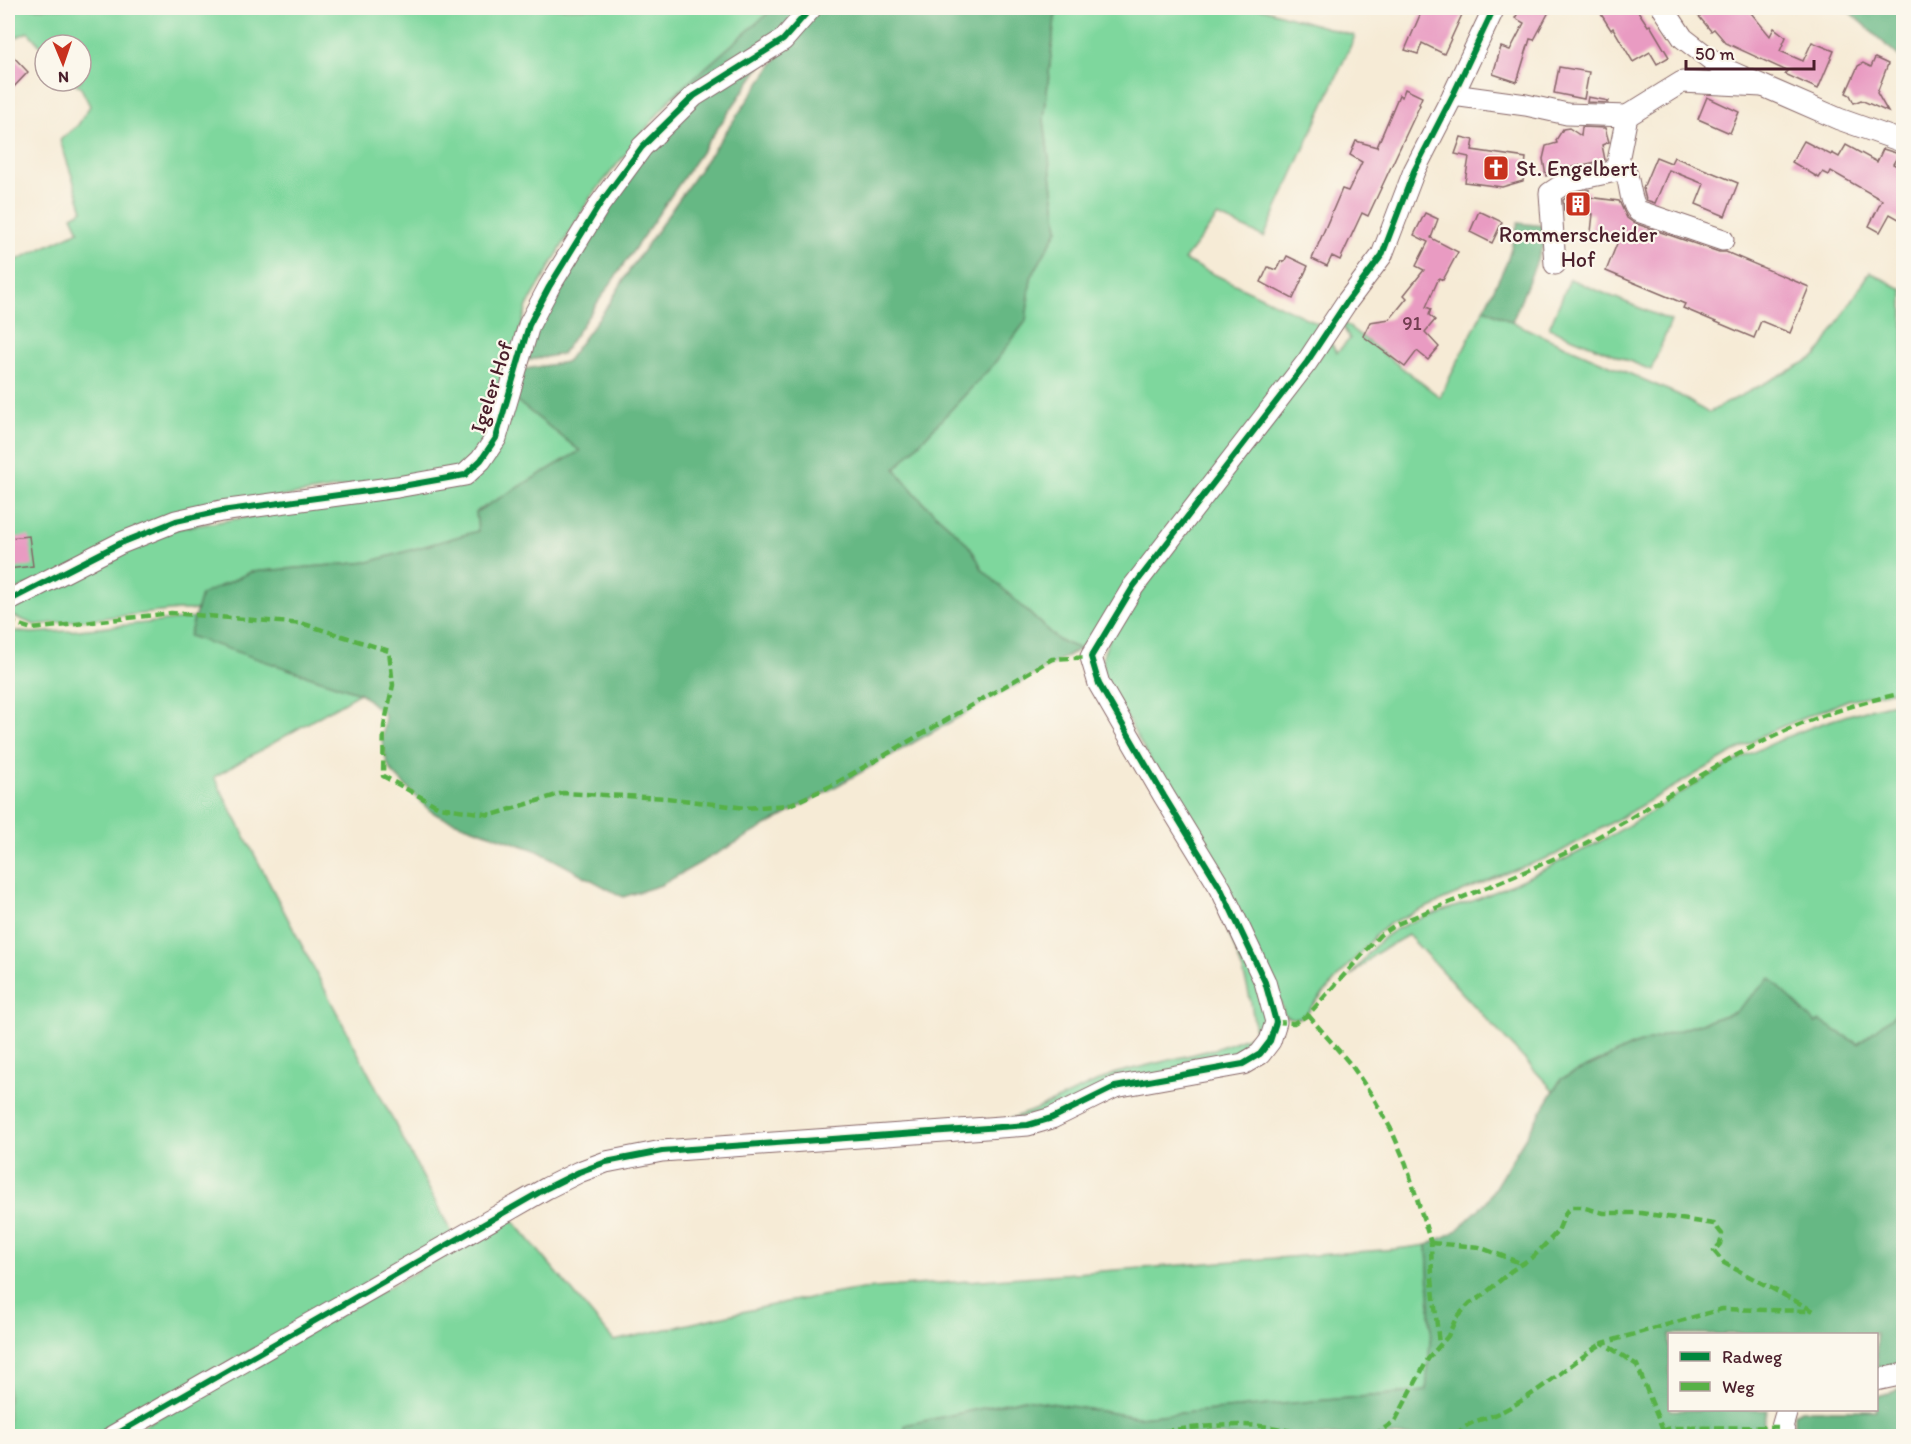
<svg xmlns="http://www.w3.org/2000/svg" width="1911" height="1444" font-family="Itim,sans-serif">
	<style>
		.green { fill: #7ed79d; stroke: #647b64; stroke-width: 1.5 }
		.forest { fill: #66b884; stroke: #586c58; stroke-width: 1.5 }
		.building { fill: #e99bc2 }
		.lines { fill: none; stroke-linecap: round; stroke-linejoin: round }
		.minor-casing { stroke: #866667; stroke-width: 23 }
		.minor { stroke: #fff; stroke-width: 21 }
		.quiet { stroke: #57b146; stroke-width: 4.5; stroke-dasharray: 9 4.5; stroke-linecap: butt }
		.cycleway-casing { stroke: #fbf7ec; stroke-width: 10 }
		.cycleway { stroke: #00873e; stroke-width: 6 }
		.labels { text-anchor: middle; stroke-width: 4.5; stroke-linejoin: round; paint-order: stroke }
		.number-label { font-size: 20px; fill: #723e51 }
		.poi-label { font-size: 22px; fill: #4a1f2b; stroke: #fbf7ec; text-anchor: start }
		.street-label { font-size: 22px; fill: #4a1f2b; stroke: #fbf7ec }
	</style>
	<rect width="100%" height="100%" fill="#fbf7ec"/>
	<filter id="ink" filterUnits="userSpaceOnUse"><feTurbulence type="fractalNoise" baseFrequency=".0167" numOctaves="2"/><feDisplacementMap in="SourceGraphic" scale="12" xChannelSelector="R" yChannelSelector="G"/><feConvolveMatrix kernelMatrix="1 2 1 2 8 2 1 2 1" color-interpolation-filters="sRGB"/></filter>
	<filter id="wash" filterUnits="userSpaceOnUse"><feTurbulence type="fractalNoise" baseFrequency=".008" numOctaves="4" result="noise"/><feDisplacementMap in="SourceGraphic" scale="24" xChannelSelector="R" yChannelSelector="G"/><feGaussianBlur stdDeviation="1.35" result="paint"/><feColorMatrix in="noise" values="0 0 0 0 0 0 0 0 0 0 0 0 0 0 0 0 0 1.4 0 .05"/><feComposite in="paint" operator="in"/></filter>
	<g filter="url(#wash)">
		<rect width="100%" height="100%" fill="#f6ebd6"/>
		<!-- green -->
		<g class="green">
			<polygon points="8,8 774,8 672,97 590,198 527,306 492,432 460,469 260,500 8,593 8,264 79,231 72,216 83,210 60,140 78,125 90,106 80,86 70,81 81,81 81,45 45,45 45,51 28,32 8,41"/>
			<path d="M1061,8h199l95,28 -91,201 -46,-21 -34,44 141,67 -215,290 -30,32 -22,-9 -77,-71c-11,-30 -33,-42 -55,-64 -11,-11 -21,-24 -31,-36l98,-104 33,-44 5,-43 27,-49 -14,-109 11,-103z"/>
			<path d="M1870,272l33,18v399l-55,11 -79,32 -214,123 -54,20 -110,48 -13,10 -66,73c-6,10 -15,16 -27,10l-12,-35 -170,-306v-19l9,-25 218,-289 7,10 13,-13 -7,-12 1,-4 96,74 44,-88 63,29 132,57 29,18 109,-57z"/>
			<polygon points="1570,279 1671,321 1651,370 1549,328"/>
			<polygon points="513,398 580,451 476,512 478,531 369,562 251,572 201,595 197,610 178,610 35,625 8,614 8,602 152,533 457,482"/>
			<polygon points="194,618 190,636 360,693 214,777 453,1235 185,1389 168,1392 161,1397 148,1410 103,1436 8,1436 8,630 30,633 69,631"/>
			<path d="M1903,701v307l-45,36 -38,-22 -5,2 -45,-45 -35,33 -103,34 -71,33 -7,12 -146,-156 -33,19 -25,23c13,-16 25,-36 43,-46 23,-14 59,-22 85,-32 36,-15 72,-32 107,-50 50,-24 95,-58 145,-85 55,-30 112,-50 173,-63z"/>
			<path d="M1216,902l44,78 7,43 -6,18 -12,11 -194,58 -57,13 39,-14 79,-36 99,-24 40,-15c-3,-49 -21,-88 -39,-132z"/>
			<polygon points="511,1218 614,1341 786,1302 862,1289 1396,1249 1427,1245 1431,1331 1427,1391 1138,1417 1024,1399 905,1425 905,1436 125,1436"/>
		</g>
		<!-- forest -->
		<g class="forest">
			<polygon points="774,8 801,8 780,38 672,97"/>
			<path d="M820,8h241l-6,9 -11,103 14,109 -27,49 -5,43 -33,44 -98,104c10,12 20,25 31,36 22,22 44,34 56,64l76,71 22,9 -419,236 -38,12 -85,-46 -99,-35 -10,-6 -37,-38 -5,-9 -5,-23 3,-25 -25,-22 -171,-57 12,-41 50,-23 118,-10 109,-31 -2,-19 104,-61 -67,-53 7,-28 46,-8 43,-58 20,-33 157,-226z"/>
			<polygon points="1845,8 1903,8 1903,60"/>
			<polygon points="764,61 562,354 524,361 530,332 603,206 684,107"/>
			<polygon points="1518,223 1544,226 1545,241 1512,322 1484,309 1507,262"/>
			<polygon points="1770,978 1815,1023 1820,1021 1858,1044 1903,1008 1903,1362 1877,1370 1876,1334 1670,1334 1670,1410 1768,1410 1764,1422 1765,1436 905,1436 905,1425 1025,1399 1138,1417 1426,1391 1431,1331 1427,1245 1456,1231 1486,1202 1561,1079 1632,1046 1735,1012"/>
			<polygon points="1903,1389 1903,1434 1809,1436 1800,1434 1794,1424 1794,1414 1801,1410 1876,1410 1877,1396"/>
		</g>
		<g id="blocks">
			<!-- building -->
			<g class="building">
				<polygon points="1423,8 1465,8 1444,54 1422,43 1418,54 1405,50"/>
				<polygon points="1521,8 1551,8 1534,40 1530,39 1517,82 1493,74 1501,47 1510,50 1524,23 1515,18"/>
				<polygon points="1612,8 1636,8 1648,26 1650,25 1669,57 1657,64 1650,52 1633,62 1613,28 1611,30 1601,14"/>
				<polygon points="1703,8 1747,8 1770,36 1774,28 1786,37 1780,51 1803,61 1812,42 1834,51 1818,89 1785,74 1787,71 1726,43 1714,29 1711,31 1696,13"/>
				<polygon points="8,51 28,72 8,93"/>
				<polygon points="1875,58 1888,64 1877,93 1888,112 1861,100 1854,103 1850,95 1846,93 1858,66 1863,63 1871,67"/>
				<polygon points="1559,67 1589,72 1584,99 1554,93"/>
				<polygon points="1405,89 1422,97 1419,104 1420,105 1368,216 1362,213 1340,260 1332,256 1327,266 1312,259 1342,189 1348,191 1362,162 1350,155 1356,141 1377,147 1399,95 1402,97"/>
				<polygon points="1588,97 1609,101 1608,103 1587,102"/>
				<polygon points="1707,97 1739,112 1730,133 1698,119"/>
				<polygon points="1582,127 1605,128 1609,142 1602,145 1605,160 1565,169 1546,176 1543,159 1546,146 1557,143 1556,140 1563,129 1569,128 1581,136"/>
				<polygon points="1461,137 1474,140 1472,150 1526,158 1523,181 1502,187 1465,182 1469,157 1455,154"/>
				<polygon points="1804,141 1831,155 1832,153 1839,157 1846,145 1877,162 1883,149 1899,154 1893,164 1904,170 1904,222 1890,214 1880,232 1869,226 1882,200 1831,171 1829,175 1823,172 1819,178 1792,162"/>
				<polygon points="1656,157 1671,163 1674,157 1738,183 1725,216 1696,204 1704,184 1669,170 1655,203 1646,200 1643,188"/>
				<polygon points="1589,190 1588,197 1619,201 1627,218 1634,223 1719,252 1726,252 1809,287 1790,333 1761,321 1754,338 1683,308 1685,304 1606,271 1620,236 1591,232 1593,214 1564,210 1563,200 1573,193"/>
				<polygon points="1479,211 1502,222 1492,243 1470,232"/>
				<polygon points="1425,213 1438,219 1431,238 1458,252 1443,280 1439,278 1426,307 1431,309 1429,315 1435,320 1425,332 1439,347 1428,360 1417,351 1405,367 1363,336 1370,322 1390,319 1407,298 1404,295 1424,270 1416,266 1428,242 1414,235"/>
				<polygon points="1287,256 1308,266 1293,299 1261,282 1268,267 1276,270 1281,261 1284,262"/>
				<polygon points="29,536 33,566 8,569 8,538"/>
			</g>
		</g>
	</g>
	<g filter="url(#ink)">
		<use href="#blocks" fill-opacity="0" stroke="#866667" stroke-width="1.5"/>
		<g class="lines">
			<defs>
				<g id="minor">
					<polyline points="1663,8 1683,38 1722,68 1839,119 1904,142"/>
					<polyline points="1453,95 1526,105 1567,114 1627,116 1682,82 1762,86"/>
					<path d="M1618,162c15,11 8,34 20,49l85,29"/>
					<polyline points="1555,264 1550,193 1568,181 1616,171 1627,116"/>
					<polyline points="8,601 121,543 176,521 221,511 397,487 465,475 481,460 496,438 529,325 549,287 600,204 642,147 694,96 783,40 811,8"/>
					<polyline points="1876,1380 1904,1374"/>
					<polyline points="113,1436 547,1188 579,1172 606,1162 662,1151 1028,1125 1052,1118 1115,1087 1243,1064 1260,1054 1270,1041 1276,1022 1265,982 1221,889 1164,796 1099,684 1091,657 1133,587 1307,362 1346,303 1382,255 1414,171 1453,95 1494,8"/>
					<polyline points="1786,1436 1782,1427 1787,1410"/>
				</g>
			</defs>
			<!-- minor casing -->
			<use href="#minor" class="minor-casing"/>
			<!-- minor -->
			<use href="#minor" class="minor"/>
			<!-- quiet -->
			<g class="quiet">
				<polyline points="8,621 32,629 171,613 304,624 389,651 393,685 384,726 383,776 439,807 492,815 563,793 667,798 745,808 789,805 831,786 1052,659 1091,657"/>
				<polyline points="1308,1015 1352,1066 1373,1097 1391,1129 1406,1164 1431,1243 1432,1279 1439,1344"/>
				<path d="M1276,1022l18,1 14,-8 72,-80 15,-10c73,-31 148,-57 217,-96 26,-15 52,-32 78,-47 69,-42 134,-73 214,-89"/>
				<polyline points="1431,1243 1479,1247 1523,1264"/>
				<polyline points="1663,1431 1637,1365 1603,1343 1722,1309 1811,1311"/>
				<path d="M1029,1436c20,-1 40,-3 60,-3 9,0 18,2 28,2 62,-2 128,-22 188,1"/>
				<polyline points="1373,1436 1395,1421 1428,1359 1448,1336 1456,1318 1470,1303 1481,1297 1511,1271 1534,1256 1558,1231 1566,1212 1572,1207 1581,1207 1604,1213 1641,1213 1714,1224 1722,1234 1720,1244 1714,1251 1724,1263 1814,1311"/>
				<path d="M1456,1436c11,-17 31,-16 47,-25 36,-18 66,-47 100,-68"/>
				<polyline points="1649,1436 1670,1428 1782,1427"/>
			</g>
			<defs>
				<g id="cycleway">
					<polyline points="8,601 121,543 176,521 221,511 397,487 465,475 481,460 496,438 529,325 549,287 600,204 642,147 694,96 783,40 811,8"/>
					<polyline points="113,1436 547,1188 579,1172 606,1162 662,1151 1028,1125 1052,1118 1115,1087 1243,1064 1260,1054 1270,1041 1276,1022 1265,982 1221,889 1164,796 1099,684 1091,657 1133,587 1307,362 1346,303 1382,255 1414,171 1453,95 1494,8"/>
				</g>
			</defs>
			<!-- cycleway casing -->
			<use href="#cycleway" class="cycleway-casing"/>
			<!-- cycleway -->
			<use href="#cycleway" class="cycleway"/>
		</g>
	</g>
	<!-- icons -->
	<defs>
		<symbol id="church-square" viewBox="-11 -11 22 22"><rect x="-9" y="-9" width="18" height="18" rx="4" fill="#c8321e" stroke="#fbf7ec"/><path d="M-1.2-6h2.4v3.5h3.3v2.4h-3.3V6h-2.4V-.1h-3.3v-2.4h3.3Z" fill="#fff"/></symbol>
		<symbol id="building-square" viewBox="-11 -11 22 22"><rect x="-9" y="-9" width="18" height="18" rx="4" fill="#c8321e" stroke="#fbf7ec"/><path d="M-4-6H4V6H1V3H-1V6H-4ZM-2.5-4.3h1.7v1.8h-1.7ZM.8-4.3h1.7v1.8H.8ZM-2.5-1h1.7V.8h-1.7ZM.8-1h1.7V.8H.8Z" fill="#fff"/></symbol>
	</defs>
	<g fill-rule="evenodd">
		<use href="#church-square" x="1481" y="153" width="30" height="30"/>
		<use href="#building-square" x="1563" y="189" width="30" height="30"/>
	</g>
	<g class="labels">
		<!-- number labels -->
		<g class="number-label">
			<text x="1412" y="330">91</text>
		</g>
		<!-- poi labels -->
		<g class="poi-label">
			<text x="1516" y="176">St. Engelbert</text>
			<text x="1578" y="242" text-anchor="middle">Rommerscheider<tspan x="1578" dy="25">Hof</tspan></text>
		</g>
		<!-- street labels -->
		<g class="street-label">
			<text transform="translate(491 387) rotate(-72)" y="8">Igeler Hof</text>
		</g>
	</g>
	<!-- margin -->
	<rect width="1911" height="1444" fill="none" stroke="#fbf7ec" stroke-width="30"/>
	<!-- legend -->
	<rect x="1668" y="1333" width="210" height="78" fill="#fbf7ec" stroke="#b4a19f" stroke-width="1.5"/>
	<rect x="1680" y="1352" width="30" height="9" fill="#00873e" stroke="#b4a19f" stroke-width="1.5"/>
	<text x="1722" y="1363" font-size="18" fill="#4a1f2b">Radweg</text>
	<rect x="1680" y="1382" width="30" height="9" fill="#57b146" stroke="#b4a19f" stroke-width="1.5"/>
	<text x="1722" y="1393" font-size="18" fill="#4a1f2b">Weg</text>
	<!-- north arrow -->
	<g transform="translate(63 63) rotate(178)"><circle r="28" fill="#fbf7ec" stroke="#b4a19f" stroke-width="1.5"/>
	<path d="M0-4.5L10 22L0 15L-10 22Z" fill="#c8321e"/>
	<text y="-9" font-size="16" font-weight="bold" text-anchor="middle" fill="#4a1f2b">N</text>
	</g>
	<!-- scale -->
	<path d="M1686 60v9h128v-9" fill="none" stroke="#4a1f2b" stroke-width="3"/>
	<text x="1695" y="60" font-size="18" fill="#4a1f2b" stroke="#fbf7ec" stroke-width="4.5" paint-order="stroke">50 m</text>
</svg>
